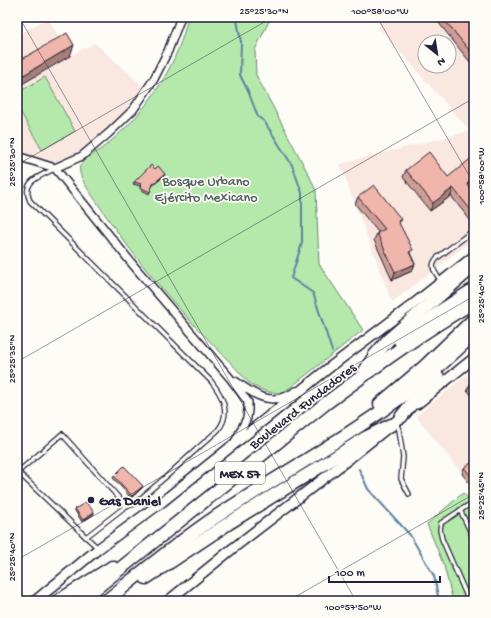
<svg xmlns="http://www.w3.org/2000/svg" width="491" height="618" font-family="'Gochi Hand',sans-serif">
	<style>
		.built { fill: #f9e7e0; fill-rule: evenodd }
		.green { fill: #b5e9ab; stroke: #6c8673 }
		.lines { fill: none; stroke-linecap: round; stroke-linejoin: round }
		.stream { stroke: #5c83a0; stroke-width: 2 }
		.lane-casing { stroke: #22223b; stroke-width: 6 }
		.street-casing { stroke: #22223b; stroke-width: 10 }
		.secondary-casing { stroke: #22223b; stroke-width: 12 }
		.highway-casing { stroke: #22223b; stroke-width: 15 }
		.lane { stroke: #fdfcf7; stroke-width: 3.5 }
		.street { stroke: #fdfcf7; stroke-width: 7 }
		.secondary { stroke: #fdfcf7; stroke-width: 9 }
		.highway { stroke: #fdfcf7; stroke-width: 12 }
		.wall { fill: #ce9d93; stroke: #22223b }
		.shaded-wall { fill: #a87f78; stroke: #22223b }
		.building { fill: #f0b6ab; stroke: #22223b }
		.ticks { fill: none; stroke: #22223b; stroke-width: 1; stroke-opacity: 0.45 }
		.poi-dot { fill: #22223b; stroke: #fdfcf7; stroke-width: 1.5 }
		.labels { text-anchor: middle; stroke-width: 3.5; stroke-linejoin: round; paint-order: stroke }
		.shield { fill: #fdfcf7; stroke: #646373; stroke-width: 1 }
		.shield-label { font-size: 13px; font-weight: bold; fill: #22223b }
		.park-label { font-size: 14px; fill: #4e5e5d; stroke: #fdfcf7 }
		.street-label { font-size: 14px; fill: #22223b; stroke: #fdfcf7 }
		.poi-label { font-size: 14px; font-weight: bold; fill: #22223b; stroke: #fdfcf7; text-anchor: start }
		.neatline { fill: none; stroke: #22223b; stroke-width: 1.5 }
		.ticks-label { font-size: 10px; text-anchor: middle; fill: #22223b }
	</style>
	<rect width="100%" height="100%" fill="#fdfcf7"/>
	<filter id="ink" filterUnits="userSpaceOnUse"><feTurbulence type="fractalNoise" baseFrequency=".025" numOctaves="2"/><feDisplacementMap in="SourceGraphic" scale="8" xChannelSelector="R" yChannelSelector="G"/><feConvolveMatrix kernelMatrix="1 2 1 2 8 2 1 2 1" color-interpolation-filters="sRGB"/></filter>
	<g filter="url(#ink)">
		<!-- built -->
		<g class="built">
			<path d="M377,17h97v222l-82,63 -52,-138 130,-33 -90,-102zM425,42h24v24h-24z"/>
			<polygon points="48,18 70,56 95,43 147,90 133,110 93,147 55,168 17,156 17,35"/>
			<polygon points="474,369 474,481 470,484 416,416"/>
		</g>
		<!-- green -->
		<g class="green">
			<path d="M188,17h83l-16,33 1,25 54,102 6,14 3,73 44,66 -72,57c-2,1 -6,4 -8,5 -12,3 -26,-3 -35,-10 -17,-20 -36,-38 -54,-57 -36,-39 -69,-80 -98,-124 -5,-8 -19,-25 -16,-35 3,-7 16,-13 21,-17 6,-5 13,-10 19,-16 32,-29 59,-73 68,-116z"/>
			<polygon points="45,77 75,131 42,150 17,106 17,93"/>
			<polygon points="463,493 472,501 474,500 474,601 453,601 444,566 427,524"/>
		</g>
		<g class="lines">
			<!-- stream -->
			<g class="stream">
				<polyline points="238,17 237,20 241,42 240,75 248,91 258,117 264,121 292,165 302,193 302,243 291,278 313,293 332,351"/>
				<polyline points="359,469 368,489 410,535 434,576 439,601"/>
			</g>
			<defs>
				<g id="lane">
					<path d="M54,169c-15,8 -33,12 -24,32l181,180c11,14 21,32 7,49l-50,45 -34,29"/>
					<path d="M441,281c-6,-9 -12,-14 -4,-23l37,-28"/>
					<polyline points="396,422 399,430 403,457 401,479 409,494"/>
					<polyline points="467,506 441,523 440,530 442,539 469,601"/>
					<polyline points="460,510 474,539"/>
					<polyline points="86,537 18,472 62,434 126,506"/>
					<polyline points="98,548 86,537 126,506 141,502 159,502"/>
				</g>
				<g id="street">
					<polyline points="17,156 55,168"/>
					<polyline points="55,168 134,266 230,378 248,402 248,410 247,418 235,442"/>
					<polyline points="55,168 82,156 109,133 133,110 154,79 168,51 181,17"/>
					<path d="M235,381c15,10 30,23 49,16 4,-1 8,-4 12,-6"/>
				</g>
				<g id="secondary">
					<polyline points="417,404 474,358"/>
					<polyline points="35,601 98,549 162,502 330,367 411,306 474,256"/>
					<polyline points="168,601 232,549 345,462 406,413"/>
				</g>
				<g id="highway">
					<polyline points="400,341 442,310 474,289"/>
					<polyline points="365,371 375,355 389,339 474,266"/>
					<polyline points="380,404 425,366 474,319"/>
					<polyline points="401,417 418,396 438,377"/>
					<polyline points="146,578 229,523 310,473 365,438 391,425"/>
					<polyline points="58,601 112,567"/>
					<path d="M80,601l245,-197c48,-36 97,-72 149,-102"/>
					<path d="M106,601c36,-29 72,-59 111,-85 58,-38 119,-72 176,-113 29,-20 55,-45 81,-69"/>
				</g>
			</defs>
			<!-- lane casing -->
			<use href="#lane" class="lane-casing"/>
			<!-- street casing -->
			<use href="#street" class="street-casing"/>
			<!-- secondary casing -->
			<use href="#secondary" class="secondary-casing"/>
			<!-- highway casing -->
			<use href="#highway" class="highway-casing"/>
			<!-- lane -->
			<use href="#lane" class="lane"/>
			<!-- street -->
			<use href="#street" class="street"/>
			<!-- secondary -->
			<use href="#secondary" class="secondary"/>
			<!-- highway -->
			<use href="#highway" class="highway"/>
		</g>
		<!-- wall -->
		<g class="wall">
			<polygon points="434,17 474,17 474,67"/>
			<polygon points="155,169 164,176 152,186 149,194 140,189 140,186 133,184 134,182"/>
			<polygon points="406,170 448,177 469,187 474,193 474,225 451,196 430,211 403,177"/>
			<polygon points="358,197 401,219 399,223 411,255 415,264 412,271 392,280 374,240 377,233 378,232 355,204"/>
			<polygon points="474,380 474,398 467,390 470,384"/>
			<polygon points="474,461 474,481 470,484 462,474 464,468"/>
			<polygon points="114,476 142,488 131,498 113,478"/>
			<polygon points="75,509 94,514 82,522 75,511"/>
		</g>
		<!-- shaded-wall -->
		<g class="shaded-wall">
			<polygon points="74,45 70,56 17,87 17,79"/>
			<polygon points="165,174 164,176 152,186 153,184"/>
			<polygon points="474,178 474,183 464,191 467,184"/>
			<polygon points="453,188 451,196 430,211 433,203"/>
			<polygon points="415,264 412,271 392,280 395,272"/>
			<polygon points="474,477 474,481 470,484 473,478"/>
			<polygon points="143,486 142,488 131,498 132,496"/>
			<polygon points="94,512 94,514 82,522 83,520"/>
		</g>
		<!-- building -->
		<g class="building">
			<polygon points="442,17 474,17 474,56"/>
			<polygon points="67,33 74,45 17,79 17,62"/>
			<polygon points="429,152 448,177 474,156 474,178 467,184 474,193 474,214 453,188 433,203 406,170"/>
			<polygon points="151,165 155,169 158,166 165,174 153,184 150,192 140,187 141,184 134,182"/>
			<polygon points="374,185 401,219 398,221 413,250 409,252 415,264 395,272 377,233 385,229 358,197"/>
			<polygon points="474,380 474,390 470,384"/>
			<polygon points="474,461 474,477 473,478 464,468"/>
			<polygon points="124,466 143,486 132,496 114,476"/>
			<polygon points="86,502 94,512 83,520 75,509"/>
		</g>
	</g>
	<!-- ticks -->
	<path class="ticks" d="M19,17l337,584M377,17l97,167M17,165l256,-148M17,362l457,-264M17,560l457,-264M288,601l186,-107"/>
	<!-- markers -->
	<circle class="poi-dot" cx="91" cy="500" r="4"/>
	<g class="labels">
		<!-- shield labels -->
		<rect class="shield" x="215" y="462" width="50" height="22" rx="3"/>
		<g class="shield-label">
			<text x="240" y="478">MEX 57</text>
		</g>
		<!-- park labels -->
		<g class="park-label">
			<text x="206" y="185">Bosque Urbano<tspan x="206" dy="16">Ejército Mexicano</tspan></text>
		</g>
		<!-- street labels -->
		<g class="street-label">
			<text transform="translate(302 405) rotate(-38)" y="5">Boulevard Fundadores</text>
		</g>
		<!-- poi labels -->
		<g class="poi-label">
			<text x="99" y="505">Gas Daniel</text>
		</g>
	</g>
	<!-- margin -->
	<rect width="491" height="618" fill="none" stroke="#fdfcf7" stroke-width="44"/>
	<!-- north arrow -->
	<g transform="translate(437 54) rotate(150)"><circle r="19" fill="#fdfcf7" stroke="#a5a5ac"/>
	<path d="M0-3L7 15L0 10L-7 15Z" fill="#22223b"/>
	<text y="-6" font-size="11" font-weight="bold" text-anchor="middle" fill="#22223b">N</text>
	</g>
	<!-- scale -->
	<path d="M329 576v6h111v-6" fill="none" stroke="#22223b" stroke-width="2"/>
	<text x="335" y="576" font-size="12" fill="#22223b" stroke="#fdfcf7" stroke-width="3" paint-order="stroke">100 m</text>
	<rect x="22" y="22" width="447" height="574" class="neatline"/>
	<g class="ticks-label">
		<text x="264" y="14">25°25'30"N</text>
		<text x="380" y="14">100°58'00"W</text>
		<text transform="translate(11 162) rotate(-90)" y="4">25°25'30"N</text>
		<text transform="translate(480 176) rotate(-90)" y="4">100°58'00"W</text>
		<text transform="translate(480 299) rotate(-90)" y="4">25°25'40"N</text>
		<text transform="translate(11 359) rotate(-90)" y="4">25°25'35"N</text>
		<text transform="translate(480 496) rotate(-90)" y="4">25°25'45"N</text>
		<text transform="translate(11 557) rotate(-90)" y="4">25°25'40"N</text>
		<text x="353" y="610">100°57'50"W</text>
	</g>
</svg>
